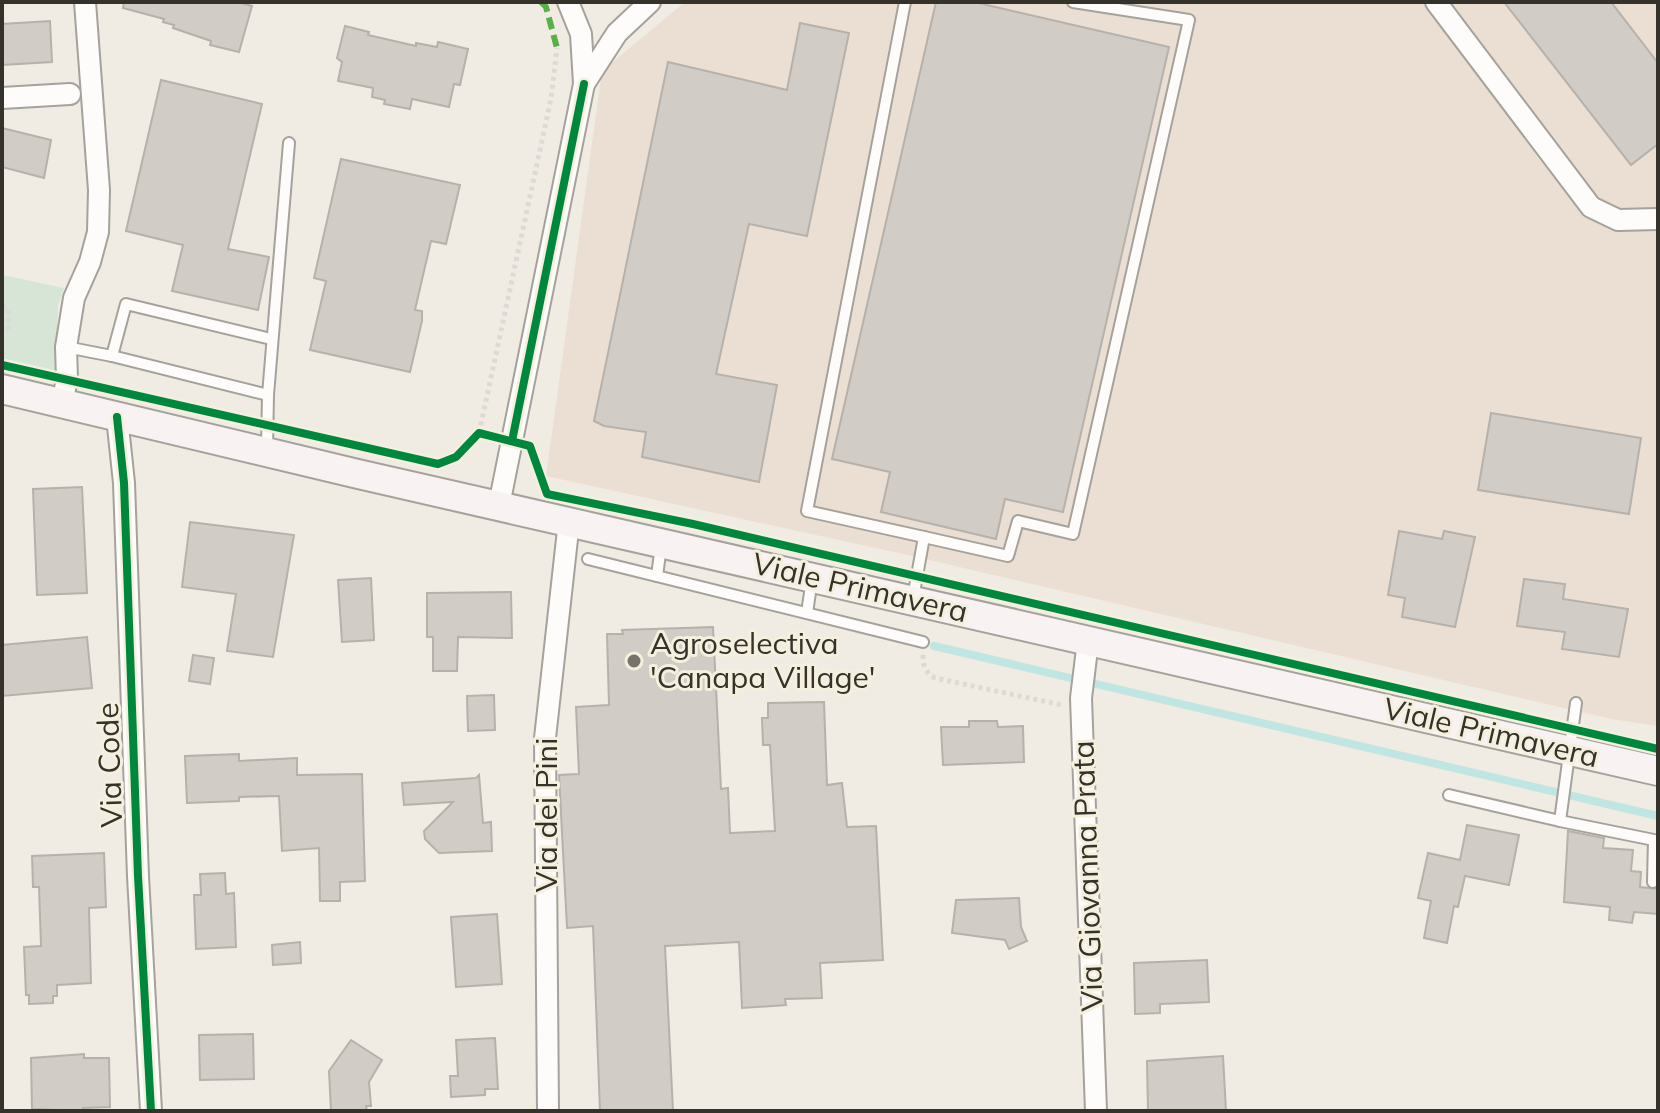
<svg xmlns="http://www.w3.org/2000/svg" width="1660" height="1113" font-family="Mulish,sans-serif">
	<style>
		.industrial { fill: #ebdfd3 }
		.green { fill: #d6e5d6 }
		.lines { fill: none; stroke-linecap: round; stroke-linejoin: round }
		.stream { stroke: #c0e6e3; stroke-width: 8 }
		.building { fill: #d1ccc6; stroke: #b6b1ab; stroke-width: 2 }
		.service-casing { stroke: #a5a29b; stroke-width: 14 }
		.minor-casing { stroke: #a5a29b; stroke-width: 24 }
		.secondary-casing { stroke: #a5a29b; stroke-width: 32 }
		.path { stroke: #dcdad7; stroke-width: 5; stroke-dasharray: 4 4; stroke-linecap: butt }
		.service { stroke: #fdfcfb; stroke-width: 10 }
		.minor { stroke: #fdfcfb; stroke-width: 20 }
		.secondary { stroke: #f8f3f2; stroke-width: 28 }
		.quiet { stroke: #56b246; stroke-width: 6; stroke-dasharray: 12 6; stroke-linecap: butt }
		.cycleway-casing { stroke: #f5efde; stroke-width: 13 }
		.cycleway { stroke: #00873e; stroke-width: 8 }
		.poi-dot { fill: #76736c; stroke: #f5efde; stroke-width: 3 }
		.labels { text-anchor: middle; stroke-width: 6; stroke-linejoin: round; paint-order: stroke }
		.street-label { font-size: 30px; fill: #35322c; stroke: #f5efde }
		.poi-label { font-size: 30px; fill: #35322c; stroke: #f5efde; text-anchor: start }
	</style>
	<rect width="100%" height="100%" fill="#f0ece3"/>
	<!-- industrial -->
	<polygon class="industrial" points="685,2 1658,2 1658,726 1611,719 921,558 546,476 602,71"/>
	<!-- green -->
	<polygon class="green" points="2,275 64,288 58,305 56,371 2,358"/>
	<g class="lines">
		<!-- stream -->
		<polyline class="stream" points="934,646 1658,816"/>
	</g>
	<!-- building -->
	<g class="building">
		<polygon points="124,2 238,2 252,6 239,52 210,45 211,41 173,28 174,25 163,22 164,19 123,8"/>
		<polygon points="936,2 974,2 1169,47 1063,512 1005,499 996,539 881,512 890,472 832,459"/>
		<polygon points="1504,2 1611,2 1658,63 1658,144 1631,165"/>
		<polygon points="50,21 52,62 2,65 2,24"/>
		<polygon points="800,23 849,33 807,236 749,224 716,374 777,385 759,482 642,457 646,432 604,426 594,421 668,62 787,90"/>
		<polygon points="345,26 369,32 368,35 416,46 416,43 437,47 438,42 468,49 460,85 454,84 449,107 412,99 410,109 384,104 385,100 372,97 373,88 338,81 342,62 337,58"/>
		<polygon points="161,80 262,104 228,249 269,257 258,310 172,291 183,245 126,231"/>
		<polygon points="2,128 51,140 44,178 2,167"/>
		<polygon points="341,159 460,185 446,244 431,241 415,310 422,311 422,321 410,372 310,350 326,281 314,278"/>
		<polygon points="1491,413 1641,438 1629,514 1478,490"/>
		<polygon points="82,487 87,593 37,595 33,489"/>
		<polygon points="190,522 294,535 273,657 227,651 236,594 182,587"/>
		<polygon points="1399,531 1442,539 1444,531 1475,537 1455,627 1402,617 1405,598 1388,595"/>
		<polygon points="371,578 374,640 342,642 338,580"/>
		<polygon points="1524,579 1565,584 1563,599 1628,609 1619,657 1562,649 1565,632 1517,626"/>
		<polygon points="511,592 512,638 458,637 457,671 433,671 433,637 427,637 427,593"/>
		<polygon points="713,627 721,789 728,788 730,833 775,831 770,745 763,745 762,718 768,718 768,703 824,702 827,785 842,783 847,827 876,826 883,960 820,963 822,998 785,999 786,1005 742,1008 739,942 665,946 673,1111 600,1111 593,926 567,928 559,775 579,774 576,707 609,705 607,634 623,634 622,630"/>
		<polygon points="87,637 92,688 2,696 2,645"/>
		<polygon points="193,655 214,658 210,684 189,681"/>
		<polygon points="494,695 495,730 468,731 467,696"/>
		<polygon points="969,721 997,721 998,727 1023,726 1024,762 943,765 941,727 969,727"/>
		<polygon points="239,754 239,761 297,758 297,775 362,774 365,881 340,882 340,901 320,901 319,848 282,851 279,796 239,797 239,801 187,803 185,756"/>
		<polygon points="479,775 483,823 491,822 492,851 439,853 425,839 424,831 453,802 404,805 402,783 476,778"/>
		<polygon points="1467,825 1519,835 1509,885 1465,876 1458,907 1454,906 1447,943 1424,938 1431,901 1418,898 1428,853 1460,860"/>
		<polygon points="1568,831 1604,838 1603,848 1633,850 1631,871 1641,872 1640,887 1658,889 1658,914 1634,912 1632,923 1609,920 1610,907 1564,902"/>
		<polygon points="104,853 106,907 89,908 91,983 57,985 57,996 53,996 53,1003 29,1004 29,995 26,995 24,947 41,946 39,887 33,887 32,856"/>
		<polygon points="225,873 226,894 234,893 236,947 196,949 194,895 201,895 200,874"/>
		<polygon points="1019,898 1021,927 1027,941 1009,949 1005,940 952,933 956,900"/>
		<polygon points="497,914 502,984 456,987 451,917"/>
		<polygon points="300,942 301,963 273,965 272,945"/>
		<polygon points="1207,960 1209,1002 1160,1004 1160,1013 1135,1014 1134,963"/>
		<polygon points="253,1034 254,1079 200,1080 199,1035"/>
		<polygon points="495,1038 498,1089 485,1089 485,1095 451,1097 450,1076 458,1076 456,1040"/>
		<polygon points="351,1040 382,1060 369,1082 371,1106 366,1106 367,1111 331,1111 329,1071"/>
		<polygon points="84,1054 84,1058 109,1058 110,1107 83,1108 84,1111 32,1109 31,1058"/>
		<polygon points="1223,1056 1226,1111 1148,1111 1147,1061"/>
	</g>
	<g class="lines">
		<defs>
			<g id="service">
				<polyline points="905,2 807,511 924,537 913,598"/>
				<polyline points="66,347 112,356 268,395 289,143"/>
				<polyline points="112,356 126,304 271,339"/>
				<polyline points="267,448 268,395"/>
				<polyline points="924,537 1008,556 1018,521 1073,534 1189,20 1073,2"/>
				<polyline points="588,559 923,642"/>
				<polyline points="657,576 661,546"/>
				<polyline points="807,613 812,579"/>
				<polyline points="1449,795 1560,821 1576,703"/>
				<polyline points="1560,821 1654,840 1653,882"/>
			</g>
			<g id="minor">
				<polyline points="1436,2 1591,207 1618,220 1658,219"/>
				<polyline points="584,84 617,33 650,2"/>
				<polyline points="2,98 70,94"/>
				<polyline points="62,403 67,379 66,347 74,298 90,262 98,232 99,190 85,2"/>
				<polyline points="117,417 124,483 138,876 151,1111"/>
				<polyline points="499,505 584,84 581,34 568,2"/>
				<polyline points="1088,641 1081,698 1096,1111"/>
				<polyline points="548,1111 545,738 569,521"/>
			</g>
			<polyline id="secondary" points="2,389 358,474 1658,771"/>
		</defs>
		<!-- service casing -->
		<use href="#service" class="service-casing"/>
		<!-- minor casing -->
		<use href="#minor" class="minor-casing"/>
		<!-- secondary casing -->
		<use href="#secondary" class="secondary-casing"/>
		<!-- path -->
		<g class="path">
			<polyline points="2,306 8,308 8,328 2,327"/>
			<polyline points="479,433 551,99 557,48"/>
			<path d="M923,655c0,11 2,17 12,23l127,27"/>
		</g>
		<!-- service -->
		<use href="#service" class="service"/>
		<!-- minor -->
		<use href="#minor" class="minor"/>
		<!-- secondary -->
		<use href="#secondary" class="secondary"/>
		<!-- quiet -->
		<polyline class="quiet" points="541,2 546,7 557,48"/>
		<defs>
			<g id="cycleway">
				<polyline points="2,365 438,464 456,457 479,433 530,446 547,494 693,524 1658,749"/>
				<polyline points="117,417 124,483 138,876 151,1111"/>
				<polyline points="512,441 584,84"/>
			</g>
		</defs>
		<!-- cycleway casing -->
		<use href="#cycleway" class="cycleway-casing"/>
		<!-- cycleway -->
		<use href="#cycleway" class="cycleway"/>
	</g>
	<!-- markers -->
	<circle class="poi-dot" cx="634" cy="661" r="8"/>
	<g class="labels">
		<!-- street labels -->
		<g class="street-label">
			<text transform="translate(860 588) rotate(13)" y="10">Viale Primavera</text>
			<text transform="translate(1491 733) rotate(13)" y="10">Viale Primavera</text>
			<text transform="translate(110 765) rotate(-92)" y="10">Via Code</text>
			<text transform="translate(547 815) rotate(-90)" y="10">Via dei Pini</text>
			<text transform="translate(1088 876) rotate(-92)" y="10">Via Giovanna Prata</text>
		</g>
		<!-- poi labels -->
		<g class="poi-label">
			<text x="650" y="654">Agroselectiva<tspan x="650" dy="34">'Canapa Village'</tspan></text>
		</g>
	</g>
	<!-- border -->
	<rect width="1660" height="1113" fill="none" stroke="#35322c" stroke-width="8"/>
</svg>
